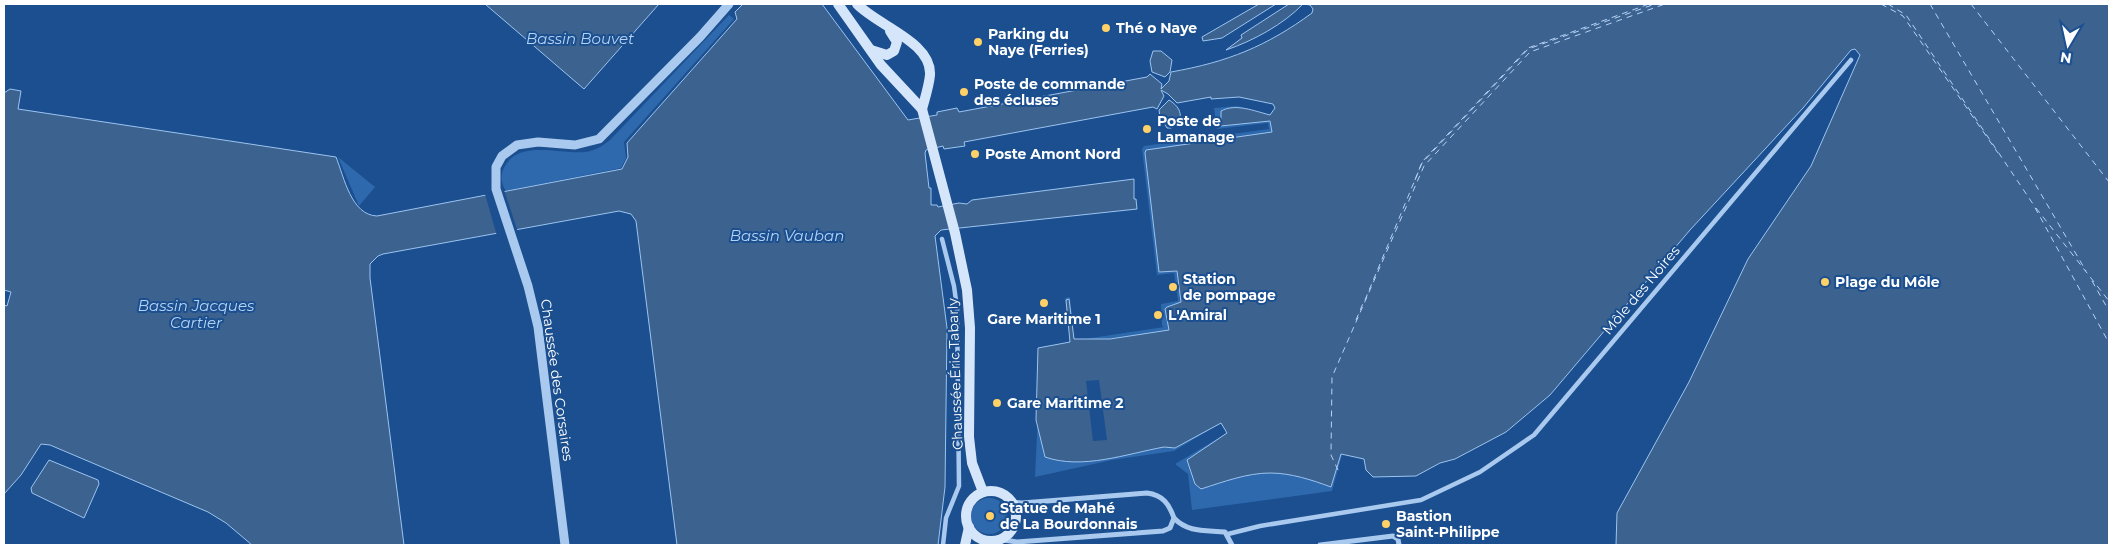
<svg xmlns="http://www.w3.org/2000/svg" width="2113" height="549" font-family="Montserrat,sans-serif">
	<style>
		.green { fill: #2e69ad }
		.water { fill: #3c6290; stroke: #9cc4f0 }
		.pier { fill: #1b4f8f }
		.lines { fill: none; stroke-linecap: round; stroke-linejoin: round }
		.ferry { stroke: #b5d3f5; stroke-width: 1; stroke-dasharray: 6 5; stroke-linecap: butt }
		.pedestrian { stroke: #a9c9ee; stroke-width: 4.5 }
		.minor { stroke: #a9c9ee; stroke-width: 5 }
		.tertiary { stroke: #a9c9ee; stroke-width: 9 }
		.secondary { stroke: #d6e6fa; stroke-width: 10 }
		.poi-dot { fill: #ffd166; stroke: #1b4f8f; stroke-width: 2 }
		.labels { text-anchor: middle; stroke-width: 4; stroke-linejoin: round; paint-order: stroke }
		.poi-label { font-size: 14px; font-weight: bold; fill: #fff; stroke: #1b4f8f; text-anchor: start }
		.street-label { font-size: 14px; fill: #fff; stroke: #1b4f8f }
		.water-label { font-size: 15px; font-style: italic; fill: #b5d3f5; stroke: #1b4f8f }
	</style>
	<rect width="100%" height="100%" fill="#1b4f8f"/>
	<!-- green -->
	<g class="green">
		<path d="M729,15l5,4 -110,123 2,16 -5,10 -115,23c-4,-6 -6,-13 -3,-21 13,-32 57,-15 82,-18 10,-1 17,-6 25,-12z"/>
		<polygon points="1237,106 1269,115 1281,114 1225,418 1327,448 1342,455 1332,491 1192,510 1188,474 1175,464 1227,433 1221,423 1174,451 1112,460 1035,477 1041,350 1071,343 1065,298 1070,297 1074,339 1078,340 1164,327 1162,326 1161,304 1178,301 1174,273 1157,275 1142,149 1144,146 1269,129 1268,123 1217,129 1214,108"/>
		<polygon points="338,157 375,187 359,206"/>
		<circle cx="989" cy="516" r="18"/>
	</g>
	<!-- water -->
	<g class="water">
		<polygon points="485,4 659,4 584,89"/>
		<path d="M743,4h79l86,116 29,-5v-3l20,-4 2,4 188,-35 3,-3 12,10 -1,5 8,-8 2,-9c57,-10 96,-26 141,-59l1,-4 -3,-4 -7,-1c-19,20 -50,37 -77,46l16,-12 -1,-3 48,-31h820v541h-493l1,-32 72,-131 59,-123 63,-93 49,-111 -5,-6 -4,1 -48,58 -113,122 -140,165 -44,37 -51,27 -15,4 -24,13 -43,1 -7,-7 -2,-11 -23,-5 -10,33c-19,-7 -40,-14 -61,-14 -23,0 -47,9 -69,16l-6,-5 -8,-24 40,-27 -6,-10 -46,25 -11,-1c-38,7 -82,23 -119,10l-9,-37 2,-72 32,-6 -4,-42 3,-1 5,40h36l59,-9 -4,-21 2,-2 14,-5 -4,-31 -18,1 -14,-119 1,-3 126,-18 -2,-11 -49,5v-15c15,-8 33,0 49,4l5,-7 -2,-4 -34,-7 -28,2v-2l-34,6 -9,-9 -7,-4 3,6 -7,13 -4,-2 -189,35 1,4 -21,3 -1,-3 -17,4 -1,3 4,35h2v17h6l1,2 21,-4 8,1 5,-4 162,-21v20h2l1,10 -196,21 -6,6 12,92 -2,159 -7,58h-261l-41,-324 -5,-7 -12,-3 -236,43 -5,2 -8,8v14l34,267h-152l-26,-22 -18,-11 -158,-67 -9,-1 -20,31 -17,19v-189l3,1 4,-14 -7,-2v-197l6,-4 11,2 -3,18 318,48c8,20 15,58 41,59l245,-47 6,-12 -1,-14 110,-124 -2,-7z"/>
		<polygon points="1259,4 1276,4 1222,38 1203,41 1202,37"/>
		<polygon points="1153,51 1161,51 1172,60 1170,72 1165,77 1152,72 1150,61"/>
		<path d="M1169,100c12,7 17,20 2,28h-4l-7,-11 -1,-7z"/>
		<polygon points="49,460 98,480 99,484 84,518 32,493 31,488"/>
	</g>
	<!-- pier -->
	<g class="pier">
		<polygon points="504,190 518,232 497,236 485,194"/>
		<polygon points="1099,380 1107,440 1093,441 1086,381"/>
	</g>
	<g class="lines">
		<!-- ferry -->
		<g class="ferry">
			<polyline points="1881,4 1903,16 1998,153"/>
			<polyline points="1888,4 1906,15 2033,204 2109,343"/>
			<polyline points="1930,4 2086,271"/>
			<polyline points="1971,4 2109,182"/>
			<polyline points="1415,180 1422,162 1528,48 1649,4"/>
			<polyline points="2036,208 2109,301"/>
			<polyline points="2092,281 2109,311"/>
			<polyline points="1365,300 1422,163 1528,49 1655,4"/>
			<polyline points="1356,320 1364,301"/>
			<polyline points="1338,470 1331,455 1332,377 1424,166 1530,52 1665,4"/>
		</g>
		<!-- pedestrian -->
		<g class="pedestrian">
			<polyline points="942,239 954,286 957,308 959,486 946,518 943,545"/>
			<polyline points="1228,534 1260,526 1421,500 1480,472 1534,435 1851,60"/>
		</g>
		<!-- minor -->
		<g class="minor">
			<path d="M1174,518c14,15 32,12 51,14l7,13"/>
			<path d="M997,539l20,3 146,-11 7,-3 4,-10c-5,-14 -11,-23 -27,-25l-125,10 -11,-1"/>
			<polyline points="1320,545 1393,536 1398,539 1399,545"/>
		</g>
		<!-- tertiary -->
		<polyline class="tertiary" points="565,545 538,327 528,286 496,189 496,167 502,156 517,145 538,142 575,145 599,139 700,37 729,4"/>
		<!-- secondary -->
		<g class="secondary">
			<polyline points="838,4 881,65 922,109 955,233 967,290 970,328 969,437 972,463 983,492"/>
			<path d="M857,4c21,22 75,38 73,71 -1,11 -5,23 -8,34"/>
			<polyline points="871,50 887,55 894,51 897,42 890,31"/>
			<circle cx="991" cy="516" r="25"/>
			<polyline points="965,545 969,527"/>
		</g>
	</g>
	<!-- markers -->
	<g class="poi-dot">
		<circle cx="1106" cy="28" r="5"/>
		<circle cx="978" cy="42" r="5"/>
		<circle cx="964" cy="92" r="5"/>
		<circle cx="1147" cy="129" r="5"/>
		<circle cx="975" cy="154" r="5"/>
		<circle cx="1825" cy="282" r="5"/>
		<circle cx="1173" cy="287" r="5"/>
		<circle cx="1044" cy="303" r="5"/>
		<circle cx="1158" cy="315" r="5"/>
		<circle cx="997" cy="403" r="5"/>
		<circle cx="990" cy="516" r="5"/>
		<circle cx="1386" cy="524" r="5"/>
	</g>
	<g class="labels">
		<!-- poi labels -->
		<g class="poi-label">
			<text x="1116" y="33">Thé o Naye</text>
			<text x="988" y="39">Parking du<tspan x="988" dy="16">Naye (Ferries)</tspan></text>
			<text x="974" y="89">Poste de commande<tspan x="974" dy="16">des écluses</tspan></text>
			<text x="1157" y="126">Poste de<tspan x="1157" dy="16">Lamanage</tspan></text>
			<text x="985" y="159">Poste Amont Nord</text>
			<text x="1183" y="284">Station<tspan x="1183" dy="16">de pompage</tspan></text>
			<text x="1835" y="287">Plage du Môle</text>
			<text x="1168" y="320">L'Amiral</text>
			<text x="1044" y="324" text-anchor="middle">Gare Maritime 1</text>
			<text x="1007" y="408">Gare Maritime 2</text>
			<text x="1000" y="513">Statue de Mahé<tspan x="1000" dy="16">de La Bourdonnais</tspan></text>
			<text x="1396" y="521">Bastion<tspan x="1396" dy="16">Saint-Philippe</tspan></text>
		</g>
		<!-- street labels -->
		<g class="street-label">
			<text transform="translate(1641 290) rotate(-50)" y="5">Môle des Noires</text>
			<text transform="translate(955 374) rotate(-92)" y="5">Chaussée Éric Tabarly</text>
			<text transform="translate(557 380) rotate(82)" y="5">Chaussée des Corsaires</text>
		</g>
		<!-- water labels -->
		<g class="water-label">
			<text x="580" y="44">Bassin Bouvet</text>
			<text x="787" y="241">Bassin Vauban</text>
			<text x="196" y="311">Bassin Jacques<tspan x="196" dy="17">Cartier</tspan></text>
		</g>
	</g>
	<!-- border -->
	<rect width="2113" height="549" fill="none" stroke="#ffffff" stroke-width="10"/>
	<!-- north arrow -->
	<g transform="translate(2068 45) rotate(189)" stroke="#1b4f8f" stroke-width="4" paint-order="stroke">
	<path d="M0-4L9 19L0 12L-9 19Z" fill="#ffffff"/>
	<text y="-8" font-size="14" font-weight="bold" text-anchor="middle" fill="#ffffff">N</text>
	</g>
</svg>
